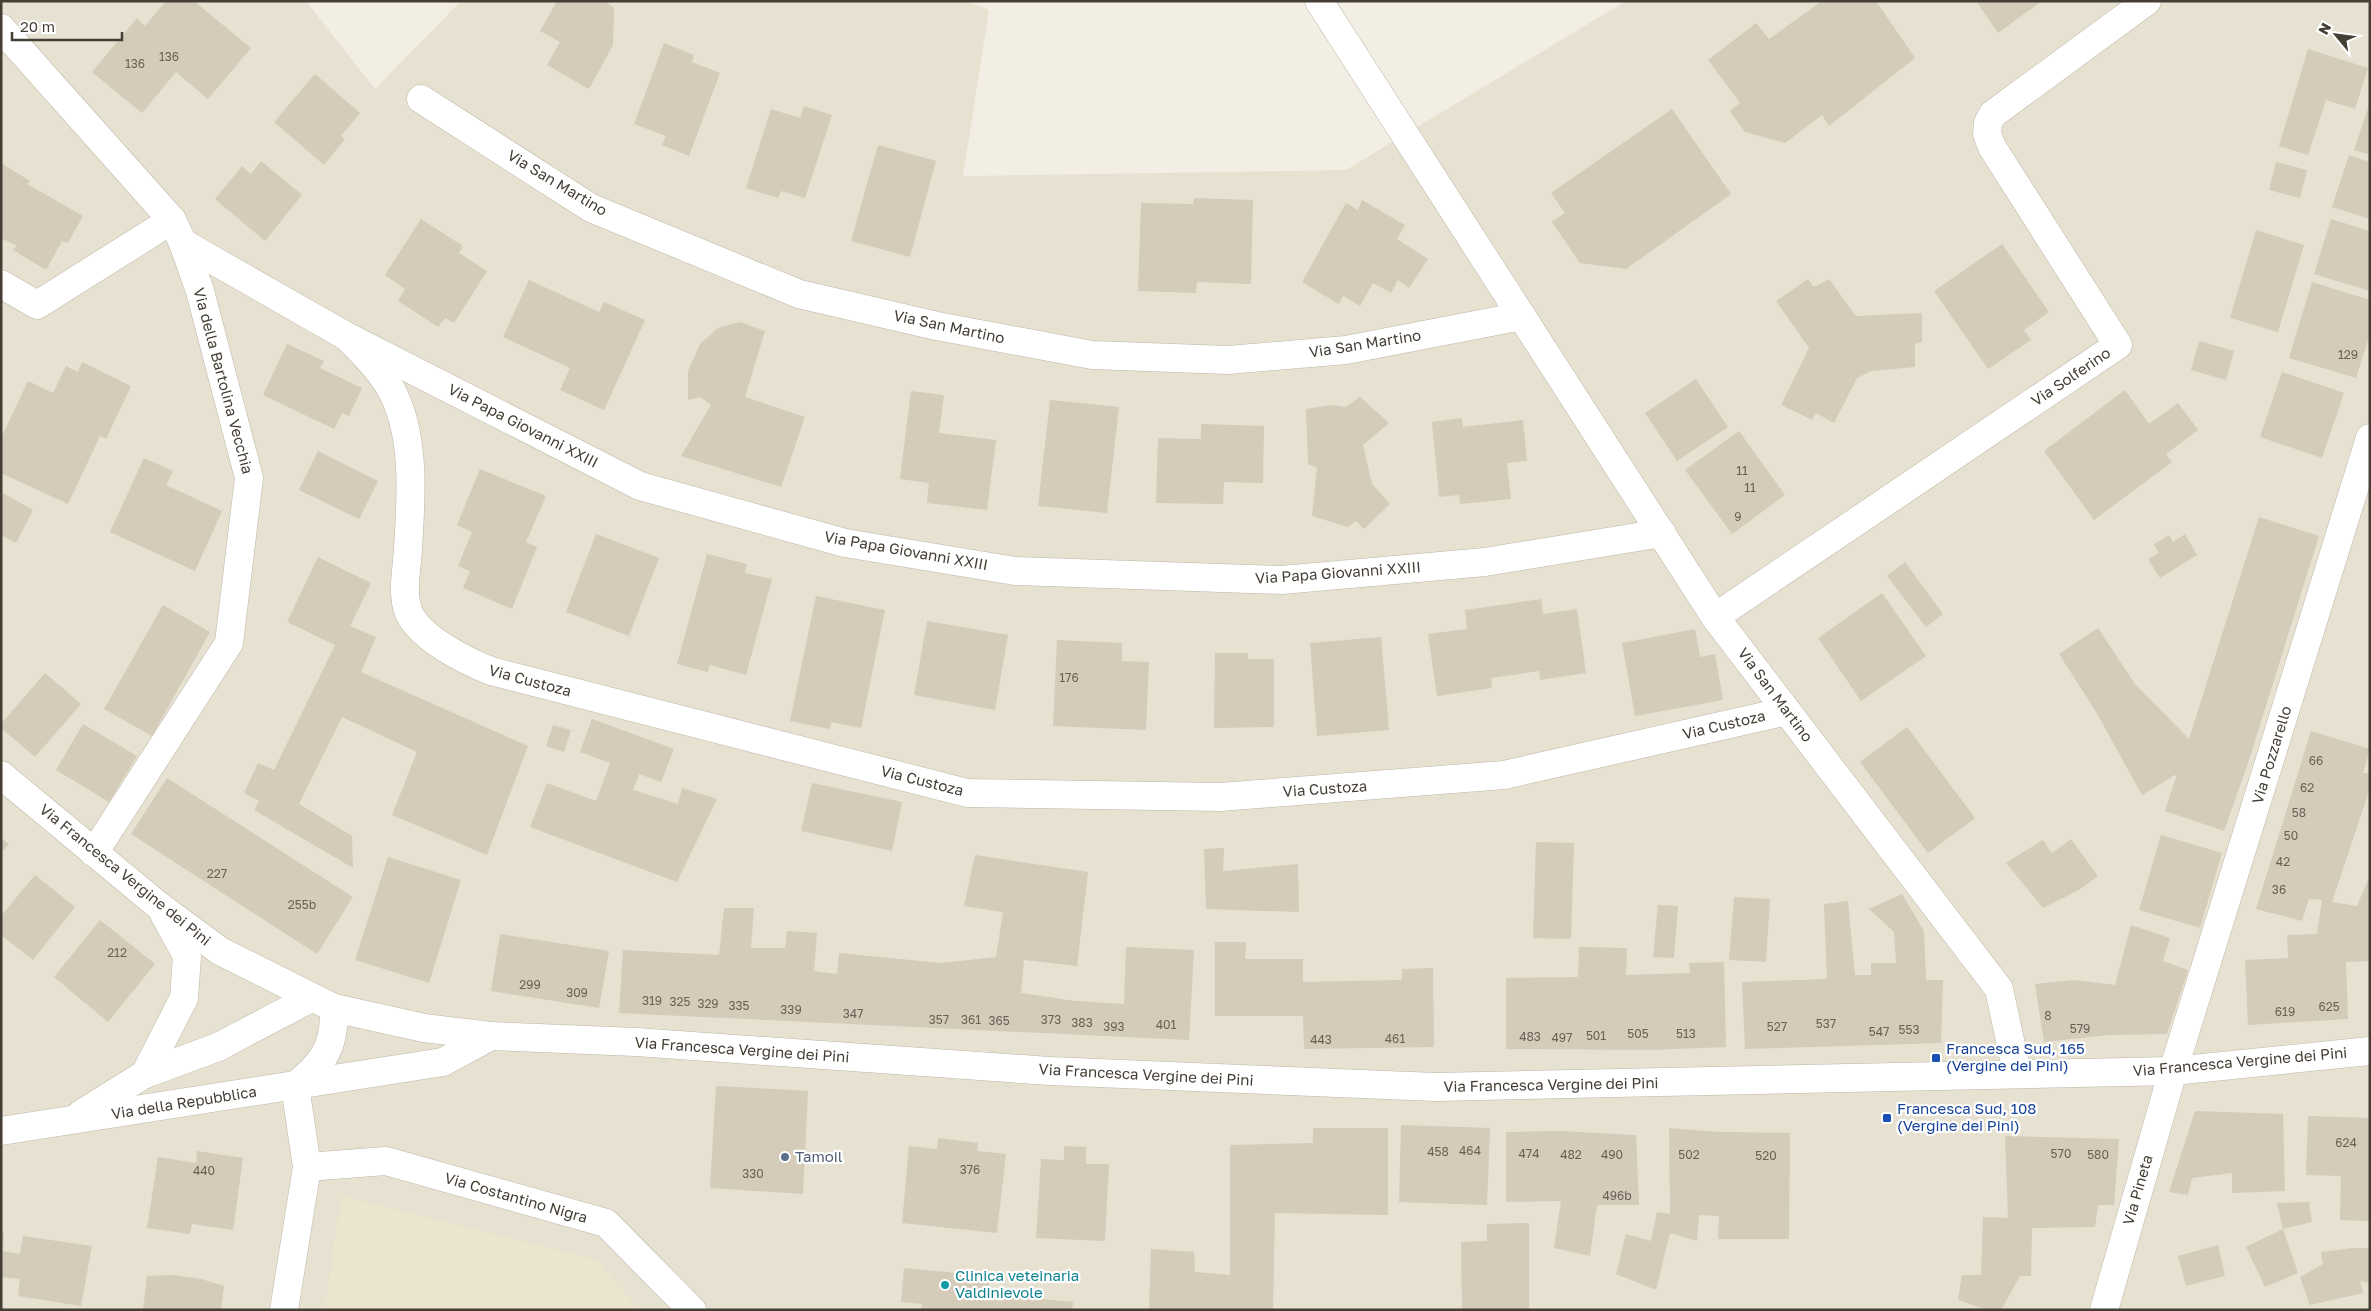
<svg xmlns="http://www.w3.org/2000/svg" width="2371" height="1311" font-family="'Golos Text',sans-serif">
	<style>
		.residential { fill: #e6e1d1 }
		.education { fill: #ece5cd }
		.building { fill: #d4cbb9 }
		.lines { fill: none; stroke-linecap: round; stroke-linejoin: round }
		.minor-casing { stroke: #beb7a6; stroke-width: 29 }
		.tertiary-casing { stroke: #beb7a6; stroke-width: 29 }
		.minor { stroke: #fff; stroke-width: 28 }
		.tertiary { stroke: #fff; stroke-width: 28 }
		.transit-dot { fill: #1a4fb4; stroke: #fff; stroke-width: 2 }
		.service-dot { fill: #5c6f8a; stroke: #fff; stroke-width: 2 }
		.culture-dot { fill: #0f9aa8; stroke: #fff; stroke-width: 2 }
		.labels { text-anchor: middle; stroke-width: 4.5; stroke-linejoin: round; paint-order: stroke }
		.number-label { font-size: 12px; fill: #686155 }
		.street-label { font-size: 15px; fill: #443e34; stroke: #fff }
		.transit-label { font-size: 15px; fill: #164399; stroke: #fff; text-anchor: start }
		.service-label { font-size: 15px; fill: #4e5e75; stroke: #fff; text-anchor: start }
		.culture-label { font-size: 15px; fill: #0d838f; stroke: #fff; text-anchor: start }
	</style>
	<rect width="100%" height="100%" fill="#f2eee4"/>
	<!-- residential -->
	<polygon class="residential" points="1,1 306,1 375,89 461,1 968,1 989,10 963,176 1346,170 1626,1 2370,1 2370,1310 1,1310"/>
	<!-- education -->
	<polygon class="education" points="341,1196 597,1260 638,1310 325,1310"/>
	<!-- building -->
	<g class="building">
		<polygon points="166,1 194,1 251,48 208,99 176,72 142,113 92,72 137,18 145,26"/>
		<polygon points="557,1 604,1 614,8 613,45 589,89 547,65 560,42 540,31"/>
		<polygon points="1822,1 1876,1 1915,58 1829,126 1822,115 1785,143 1745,132 1730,111 1740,103 1708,60 1756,23 1769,39"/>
		<polygon points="1976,1 2042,1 1998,33"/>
		<polygon points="664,43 694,55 692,62 720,73 689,156 662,145 666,136 634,124"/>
		<polygon points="2308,49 2368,68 2355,109 2326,100 2308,155 2279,146"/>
		<polygon points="315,74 360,113 341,136 345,139 324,165 274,122"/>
		<polygon points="2369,105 2370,105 2370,155 2354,150"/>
		<polygon points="804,106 832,115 805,198 781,191 778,198 746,188 771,109 800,118"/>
		<polygon points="1672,109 1731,194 1626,269 1580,263 1552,222 1565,213 1551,193"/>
		<polygon points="878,145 936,161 910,257 851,241"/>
		<polygon points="2349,155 2370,162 2370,219 2332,207"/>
		<polygon points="261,161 302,195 265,241 215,199 242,166 251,174"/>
		<polygon points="2276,162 2307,170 2300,198 2269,190"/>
		<polygon points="1,163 30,181 27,184 83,216 68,243 62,241 46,270 13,250 17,246 1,238"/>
		<polygon points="1194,198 1253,200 1251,284 1197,282 1196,293 1138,291 1141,203 1193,204"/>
		<polygon points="1362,200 1405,225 1397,239 1428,259 1409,288 1398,280 1391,293 1373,283 1360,306 1343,296 1339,304 1302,282 1346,203 1358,210"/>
		<polygon points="421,219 463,246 459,253 487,271 454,323 445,318 438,327 398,301 405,289 385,275"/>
		<polygon points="2331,219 2370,231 2370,291 2314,274"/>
		<polygon points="2256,230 2304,245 2278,332 2230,318"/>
		<polygon points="2002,244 2049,312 2024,330 2031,340 1988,369 1934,291"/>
		<polygon points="1808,279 1814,287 1829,279 1856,316 1922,313 1922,342 1915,344 1915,367 1871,371 1857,378 1834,423 1816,413 1812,420 1781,405 1809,348 1776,301"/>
		<polygon points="529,280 599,312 604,302 645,320 604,410 560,390 570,368 503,337"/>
		<polygon points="2312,282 2370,300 2370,334 2356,378 2289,358"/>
		<polygon points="740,322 765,331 745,397 805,417 781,487 681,456 711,405 700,397 688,400 688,371 700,344 718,328"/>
		<polygon points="2199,341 2234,351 2226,380 2191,370"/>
		<polygon points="287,344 324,361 320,368 362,388 349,416 342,413 334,429 263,395"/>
		<polygon points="82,362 131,386 106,439 100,436 68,504 1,473 1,438 28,381 53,393 66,366 78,372"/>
		<polygon points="2282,372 2344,393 2322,458 2260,437"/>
		<polygon points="1696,379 1728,427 1677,461 1645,413"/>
		<polygon points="2125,390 2149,424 2178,403 2198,430 2166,454 2172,462 2094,520 2044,451"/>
		<polygon points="911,391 944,395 939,433 996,440 987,510 927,503 929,483 900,479"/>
		<polygon points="1360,397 1389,423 1363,445 1372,484 1390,504 1364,529 1356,521 1348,527 1312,516 1317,468 1308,464 1306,409 1330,405 1346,407"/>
		<polygon points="1050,400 1119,407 1107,513 1038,506"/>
		<polygon points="1462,418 1463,427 1523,420 1527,461 1507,463 1511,499 1460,504 1459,495 1439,497 1432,422"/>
		<polygon points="1201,424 1264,426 1263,483 1224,482 1223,504 1156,503 1158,438 1201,439"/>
		<polygon points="1739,431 1785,495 1732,534 1685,470"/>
		<polygon points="318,451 378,481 359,519 299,490"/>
		<polygon points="144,458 173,471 166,485 222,511 195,571 110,532"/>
		<polygon points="480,469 546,496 526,542 537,547 512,609 463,588 470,571 458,566 472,532 457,525"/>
		<polygon points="1,492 33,510 16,543 1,535"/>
		<polygon points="2259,517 2319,536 2249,760 2224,831 2165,811 2177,774 2142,795 2095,710 2059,654 2098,628 2135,684 2189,739"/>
		<polygon points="596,534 659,558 629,636 566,612"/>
		<polygon points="2185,534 2197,555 2160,578 2148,559 2159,553 2154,544 2169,535 2173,542"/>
		<polygon points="707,554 747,564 745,573 772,579 746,675 710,665 708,672 677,664"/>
		<polygon points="318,557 371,583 350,626 376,637 361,672 528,746 487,855 392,815 417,752 342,717 299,804 352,836 353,868 254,810 259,801 244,793 258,763 274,770 335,645 287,622"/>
		<polygon points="1905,562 1943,614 1926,627 1887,576"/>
		<polygon points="1882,593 1926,656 1861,701 1818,638"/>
		<polygon points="816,596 885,610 861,728 831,722 830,729 790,721"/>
		<polygon points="1541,599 1543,614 1577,609 1586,673 1540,680 1539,671 1491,678 1492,688 1437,696 1428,634 1467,629 1465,610"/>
		<polygon points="163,605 210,632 152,736 104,709"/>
		<polygon points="927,621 1008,635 995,710 914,695"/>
		<polygon points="1695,629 1700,657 1715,654 1723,700 1635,716 1622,643"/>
		<polygon points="1381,637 1389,730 1317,736 1310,643"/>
		<polygon points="1057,640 1122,643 1122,661 1149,662 1146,730 1053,726"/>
		<polygon points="1215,653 1248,653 1248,659 1274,659 1274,727 1214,728"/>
		<polygon points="45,673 81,704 35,757 1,728 1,724"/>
		<polygon points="592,719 674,749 661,782 639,774 633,790 678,804 682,788 717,799 677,882 530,827 547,783 596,801 610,763 580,752"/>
		<polygon points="83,724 137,756 109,802 56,770"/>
		<polygon points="553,725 571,730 564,752 546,746"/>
		<polygon points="1907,727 1975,818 1928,853 1860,762"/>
		<polygon points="2311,731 2370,749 2363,773 2370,773 2370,788 2332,902 2357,906 2370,875 2370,961 2346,962 2348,1019 2248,1025 2245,960 2288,958 2287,935 2317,934 2322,900 2309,899 2302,921 2256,909"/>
		<polygon points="167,778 353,897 317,954 131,834"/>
		<polygon points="812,783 902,802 892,851 801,831"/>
		<polygon points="2161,835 2222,853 2200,928 2139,910"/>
		<polygon points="1,838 9,844 1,853"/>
		<polygon points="2071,839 2098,876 2079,890 2043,908 2006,863 2043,840 2052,853"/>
		<polygon points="1536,842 1574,843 1571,939 1533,938"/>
		<polygon points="1224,848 1223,871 1298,864 1299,912 1206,909 1204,849"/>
		<polygon points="975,855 1088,872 1077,966 1024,960 1021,993 1075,1001 1124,1004 1126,947 1194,950 1189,1040 619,1013 623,950 719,955 724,908 754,908 751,948 785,948 787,931 817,933 814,971 837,974 839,953 941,963 996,957 1003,912 964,906"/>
		<polygon points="388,857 461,880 429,983 355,960"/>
		<polygon points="35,875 75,907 33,960 1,935 1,916"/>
		<polygon points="1902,894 1924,931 1926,980 1943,980 1941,1043 1745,1049 1742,982 1827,979 1824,904 1848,901 1855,975 1871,975 1871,963 1896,963 1894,932 1869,909"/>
		<polygon points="1734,897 1770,899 1766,962 1729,960"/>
		<polygon points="1658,905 1678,906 1674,958 1653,957"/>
		<polygon points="100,920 155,964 108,1022 54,977"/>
		<polygon points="2131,925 2170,938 2163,961 2188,970 2167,1034 2109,1035 2044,1042 2035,984 2074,980 2115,985"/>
		<polygon points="500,934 609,951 599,1008 491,991"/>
		<polygon points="1215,942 1246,942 1245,959 1303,959 1303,982 1402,980 1402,969 1433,968 1434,1047 1304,1049 1303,1016 1215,1016"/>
		<polygon points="1579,947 1627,948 1626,975 1690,973 1689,963 1724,962 1726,1047 1651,1050 1506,1049 1506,978 1578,977"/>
		<polygon points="716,1086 808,1091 803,1194 710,1188"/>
		<polygon points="2195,1111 2283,1114 2285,1191 2232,1193 2232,1173 2192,1178 2188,1195 2169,1192"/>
		<polygon points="2308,1116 2370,1118 2370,1221 2340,1220 2341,1176 2306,1175"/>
		<polygon points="1401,1125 1490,1128 1487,1205 1399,1202"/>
		<polygon points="1313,1128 1388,1128 1388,1215 1275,1213 1273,1310 1149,1310 1151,1249 1194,1252 1195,1272 1230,1275 1230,1145 1313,1143"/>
		<polygon points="1669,1128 1719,1132 1790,1133 1789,1239 1718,1239 1719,1216 1699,1215 1697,1241 1670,1233 1656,1290 1616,1274 1626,1234 1651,1241 1657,1212 1670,1214"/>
		<polygon points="1560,1131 1636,1135 1639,1205 1597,1205 1590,1256 1554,1248 1561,1201 1506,1202 1506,1132"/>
		<polygon points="2005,1136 2119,1139 2114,1205 2098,1205 2095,1227 2032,1228 2031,1276 2020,1276 2001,1310 1987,1310 1958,1300 1962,1275 1981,1275 1983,1217 2008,1218"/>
		<polygon points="938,1138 978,1143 977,1151 1006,1154 997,1233 902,1223 909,1146 937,1149"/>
		<polygon points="1064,1146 1086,1147 1086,1164 1109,1164 1105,1241 1036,1238 1041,1159 1064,1160"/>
		<polygon points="197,1151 243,1158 233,1230 192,1224 190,1234 147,1228 158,1157 196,1163"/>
		<polygon points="2309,1202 2312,1222 2283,1229 2277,1203"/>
		<polygon points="1529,1223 1529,1310 1462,1310 1461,1242 1487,1241 1487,1224"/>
		<polygon points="2283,1229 2298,1273 2265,1287 2246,1247"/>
		<polygon points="1,1232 4,1233 3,1251 20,1254 23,1236 92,1246 81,1306 18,1296 20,1279 1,1277"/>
		<polygon points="2218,1245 2225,1276 2186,1286 2178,1256"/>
		<polygon points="2353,1248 2370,1248 2370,1283 2360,1281 2363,1293 2310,1305 2300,1277 2323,1264 2321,1252"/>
		<polygon points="904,1268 989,1276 988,1294 1073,1302 1072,1310 921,1310 922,1304 901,1302"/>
		<polygon points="173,1275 201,1279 224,1286 221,1310 143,1310 147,1276"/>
	</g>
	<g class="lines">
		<defs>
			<g id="minor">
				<polyline points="1319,1 1715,617 1999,989 2017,1073"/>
				<polyline points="1,28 172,220 183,243 200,291 249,478 229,643 94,853"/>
				<polyline points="421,99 591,208 799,294 937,326 1092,355 1228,360 1346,350 1522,316"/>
				<polyline points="183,243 346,336 640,486 845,543 1015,571 1282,580 1485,562 1662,533"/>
				<polyline points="1,284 37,305 172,220"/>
				<path d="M346,336c19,19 41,40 51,66 18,44 14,100 11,147 -1,19 -7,45 1,64 12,26 57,48 82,58l476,122 253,4 284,-22 283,-64"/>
				<polyline points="1715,617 2118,345 1992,147 1987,134 1988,123 1993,114 2147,1"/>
				<polyline points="307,1167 386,1161 606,1223 692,1310"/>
				<polyline points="284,1310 307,1167 295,1086"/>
			</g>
			<g id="tertiary">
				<polyline points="1,775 159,906 220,951 334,1008 424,1028 491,1036 636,1042 1050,1071 1435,1087 2173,1071 2370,1051"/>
				<polyline points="145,1074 184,998 187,956 164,914"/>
				<path d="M295,1086c29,-23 40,-40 39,-78"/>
				<polyline points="81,1114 145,1074 218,1047 311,998"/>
				<polyline points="1,1131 443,1062 491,1036"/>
				<polyline points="2104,1310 2173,1071 2370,438"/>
			</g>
		</defs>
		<!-- minor casing -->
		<use href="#minor" class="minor-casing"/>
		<!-- tertiary casing -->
		<use href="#tertiary" class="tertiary-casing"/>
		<!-- minor -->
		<use href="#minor" class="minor"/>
		<!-- tertiary -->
		<use href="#tertiary" class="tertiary"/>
	</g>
	<!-- markers -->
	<g class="transit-dot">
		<rect x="1931" y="1053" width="10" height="10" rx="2.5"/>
		<rect x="1882" y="1113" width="10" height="10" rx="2.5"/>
	</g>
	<circle class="service-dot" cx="785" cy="1157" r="5"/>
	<circle class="culture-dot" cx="945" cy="1285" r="5"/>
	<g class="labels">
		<!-- number labels -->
		<g class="number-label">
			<text x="169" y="61">136</text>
			<text x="135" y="68">136</text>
			<text x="2348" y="359">129</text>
			<text x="1742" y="475">11</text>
			<text x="1750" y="492">11</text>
			<text x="1738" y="521">9</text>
			<text x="1069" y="682">176</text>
			<text x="2316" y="765">66</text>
			<text x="2307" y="792">62</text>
			<text x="2299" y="817">58</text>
			<text x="2291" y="840">50</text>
			<text x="2283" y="866">42</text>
			<text x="217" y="878">227</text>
			<text x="2279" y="894">36</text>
			<text x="302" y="909">255b</text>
			<text x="117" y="957">212</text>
			<text x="530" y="989">299</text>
			<text x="577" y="997">309</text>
			<text x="652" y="1005">319</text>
			<text x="680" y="1006">325</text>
			<text x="708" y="1008">329</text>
			<text x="739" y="1010">335</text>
			<text x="2329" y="1011">625</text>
			<text x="791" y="1014">339</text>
			<text x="2285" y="1016">619</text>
			<text x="853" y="1018">347</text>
			<text x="2048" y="1020">8</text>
			<text x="939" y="1024">357</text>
			<text x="971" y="1024">361</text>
			<text x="1051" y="1024">373</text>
			<text x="999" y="1025">365</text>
			<text x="1082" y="1027">383</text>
			<text x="1826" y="1028">537</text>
			<text x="1166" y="1029">401</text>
			<text x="1114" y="1031">393</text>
			<text x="1777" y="1031">527</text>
			<text x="2080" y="1033">579</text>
			<text x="1909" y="1034">553</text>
			<text x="1879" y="1036">547</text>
			<text x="1638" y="1038">505</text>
			<text x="1686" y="1038">513</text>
			<text x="1596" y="1040">501</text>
			<text x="1530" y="1041">483</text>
			<text x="1562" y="1042">497</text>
			<text x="1395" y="1043">461</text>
			<text x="1321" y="1044">443</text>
			<text x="2346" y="1147">624</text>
			<text x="1470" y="1155">464</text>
			<text x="1438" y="1156">458</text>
			<text x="1529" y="1158">474</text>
			<text x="2061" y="1158">570</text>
			<text x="1571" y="1159">482</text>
			<text x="1612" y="1159">490</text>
			<text x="1689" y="1159">502</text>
			<text x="2098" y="1159">580</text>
			<text x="1766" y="1160">520</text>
			<text x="970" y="1174">376</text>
			<text x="204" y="1175">440</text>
			<text x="753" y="1178">330</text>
			<text x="1617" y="1200">496b</text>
		</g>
		<!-- street labels -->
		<g class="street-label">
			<text transform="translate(557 183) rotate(31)" y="5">Via San Martino</text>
			<text transform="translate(949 327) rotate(12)" y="5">Via San Martino</text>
			<text transform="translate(1365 344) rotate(-9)" y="5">Via San Martino</text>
			<text transform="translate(2071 377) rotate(-34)" y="5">Via Solferino</text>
			<text transform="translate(223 381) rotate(75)" y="5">Via della Bartolina Vecchia</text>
			<text transform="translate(523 426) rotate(27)" y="5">Via Papa Giovanni XXIII</text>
			<text transform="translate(906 551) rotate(10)" y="5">Via Papa Giovanni XXIII</text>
			<text transform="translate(1338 573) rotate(-4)" y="5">Via Papa Giovanni XXIII</text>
			<text transform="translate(530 681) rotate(15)" y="5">Via Custoza</text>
			<text transform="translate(1775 695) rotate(53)" y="5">Via San Martino</text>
			<text transform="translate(1724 725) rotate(-13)" y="5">Via Custoza</text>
			<text transform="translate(2272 755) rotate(-73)" y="5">Via Pozzarello</text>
			<text transform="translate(922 781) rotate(14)" y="5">Via Custoza</text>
			<text transform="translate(1325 789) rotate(-4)" y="5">Via Custoza</text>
			<text transform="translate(125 875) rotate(39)" y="5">Via Francesca Vergine dei Pini</text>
			<text transform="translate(742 1050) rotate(4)" y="5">Via Francesca Vergine dei Pini</text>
			<text transform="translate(2240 1062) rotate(-5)" y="5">Via Francesca Vergine dei Pini</text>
			<text transform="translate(1146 1075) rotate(3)" y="5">Via Francesca Vergine dei Pini</text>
			<text transform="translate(1551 1085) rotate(-1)" y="5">Via Francesca Vergine dei Pini</text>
			<text transform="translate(184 1103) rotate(-9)" y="5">Via della Repubblica</text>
			<text transform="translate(2138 1190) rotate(-74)" y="5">Via Pineta</text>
			<text transform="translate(516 1198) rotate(16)" y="5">Via Costantino Nigra</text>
		</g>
		<!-- transit labels -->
		<g class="transit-label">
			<text x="1946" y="1054">Francesca Sud, 165<tspan x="1946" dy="17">(Vergine dei Pini)</tspan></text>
			<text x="1897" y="1114">Francesca Sud, 108<tspan x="1897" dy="17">(Vergine dei Pini)</tspan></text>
		</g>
		<!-- service labels -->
		<g class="service-label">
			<text x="795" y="1162">Tamoil</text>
		</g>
		<!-- culture labels -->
		<g class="culture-label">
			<text x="955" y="1281">Clinica veteinaria<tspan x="955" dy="17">Valdinievole</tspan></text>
		</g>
	</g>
	<!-- border -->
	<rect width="2371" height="1311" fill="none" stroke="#443e34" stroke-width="5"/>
	<!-- north arrow -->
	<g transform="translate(2336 35) rotate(299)" stroke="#ffffff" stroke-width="4" paint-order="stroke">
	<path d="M0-4L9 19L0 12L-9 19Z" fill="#443e34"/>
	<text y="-8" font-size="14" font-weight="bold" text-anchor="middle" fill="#443e34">N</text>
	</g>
	<!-- scale -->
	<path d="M12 32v8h110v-8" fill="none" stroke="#443e34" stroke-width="2.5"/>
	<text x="20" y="32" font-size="15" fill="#443e34" stroke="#ffffff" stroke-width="4" paint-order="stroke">20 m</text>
</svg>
